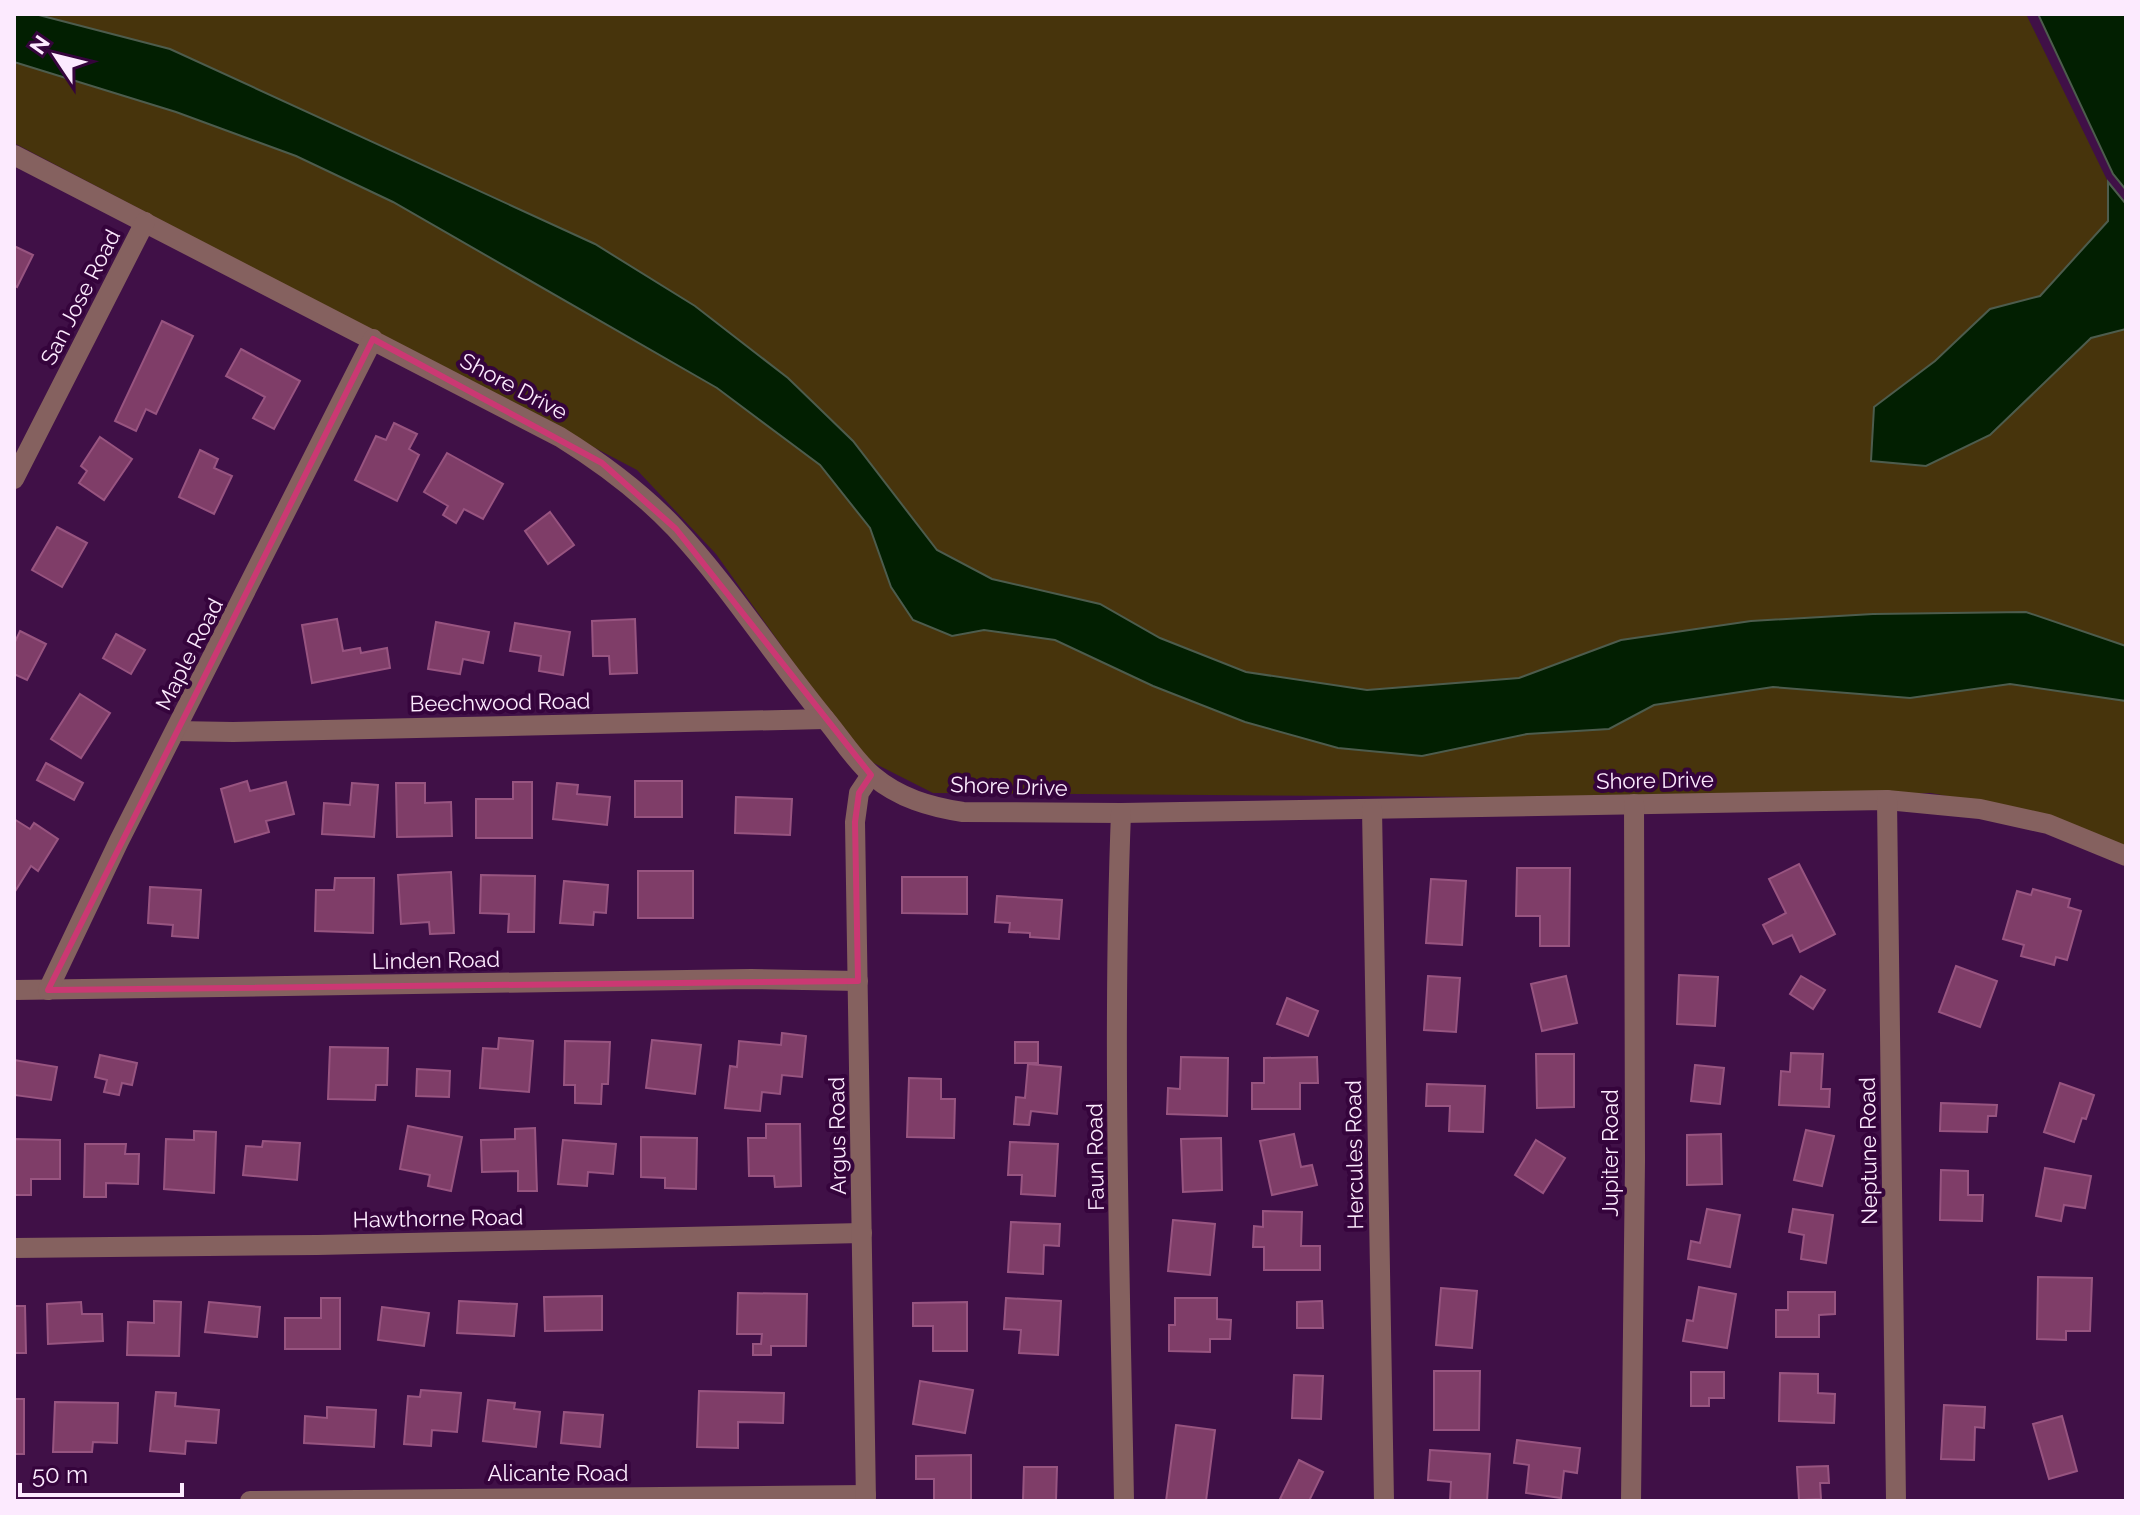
<svg xmlns="http://www.w3.org/2000/svg" width="2140" height="1515" font-family="Raleway,sans-serif">
	<style>
		.green { fill: #47340c }
		.water { fill: #021f01; stroke: #4d5c4d; stroke-width: 2 }
		.building { fill: #7f3d68; stroke: #985480; stroke-width: 2 }
		.lines { fill: none; stroke-linecap: round; stroke-linejoin: round }
		.minor { stroke: #85615f; stroke-width: 20 }
		.marked { fill: none; stroke: #cb3873; stroke-width: 6; stroke-linejoin: round }
		.labels { text-anchor: middle; stroke-width: 8; stroke-linejoin: round; paint-order: stroke }
		.street-label { font-size: 22px; fill: #fceafe; stroke: #35043c }
	</style>
	<rect width="100%" height="100%" fill="#401047"/>
	<!-- green -->
	<g class="green">
		<polygon points="35,14 2026,14 2108,182 2108,221 2040,296 1990,309 1935,361 1874,407 1989,435 2091,338 2126,329 2126,646 2026,612 1873,614 1751,621 1621,640 1519,678 1367,690 1246,672 1160,638 1100,604 992,579 937,549 788,378 695,306 595,244 170,49"/>
		<polygon points="14,62 176,112 296,156 393,202 717,388 820,465 870,528 891,587 952,636 984,630 1055,640 1153,686 1245,722 1527,734 1609,729 1654,705 1773,687 1910,698 2009,684 2126,701 2126,853 2029,812 1931,793 1632,798 933,793 860,756 716,554 637,470 14,143"/>
	</g>
	<!-- water -->
	<g class="water">
		<polygon points="14,14 35,14 170,49 595,244 695,306 788,378 853,441 937,550 992,579 1100,604 1160,638 1246,672 1367,690 1519,678 1621,640 1751,621 1873,614 2026,612 2126,646 2126,701 2010,684 1910,698 1773,687 1654,705 1609,729 1527,734 1422,756 1338,748 1245,722 1153,686 1055,640 984,630 952,636 913,620 891,587 870,528 820,465 717,388 393,202 296,156 176,112 14,62"/>
		<polygon points="2038,14 2126,14 2126,190 2113,174"/>
		<polygon points="2108,182 2126,204 2126,329 2091,338 1990,435 1926,466 1871,461 1874,407 1935,361 1990,309 2040,296 2108,221"/>
	</g>
	<!-- building -->
	<g class="building">
		<polygon points="14,246 33,255 17,287 14,285"/>
		<polygon points="162,321 193,336 156,414 146,409 136,431 115,421"/>
		<polygon points="241,349 300,381 274,429 253,418 265,397 226,376"/>
		<polygon points="394,423 417,434 409,449 419,455 397,501 355,480 376,436 386,440"/>
		<polygon points="100,437 132,459 104,500 79,483 87,471 81,466"/>
		<polygon points="200,450 218,459 214,468 232,476 214,514 179,497"/>
		<polygon points="447,453 503,484 483,519 464,509 456,523 443,515 448,506 424,492"/>
		<polygon points="550,512 574,545 548,564 525,531"/>
		<polygon points="57,527 87,543 62,587 32,570"/>
		<polygon points="337,619 343,651 360,648 361,653 387,648 390,668 312,683 302,625"/>
		<polygon points="635,619 637,673 610,674 609,656 593,656 592,621"/>
		<polygon points="436,622 489,632 483,663 463,659 460,674 428,669"/>
		<polygon points="515,623 570,632 563,675 539,671 541,656 510,651"/>
		<polygon points="20,631 46,644 27,680 14,674 14,644"/>
		<polygon points="116,634 145,650 131,674 103,658"/>
		<polygon points="80,694 110,713 81,758 51,739"/>
		<polygon points="46,763 83,783 74,800 37,780"/>
		<polygon points="247,781 250,791 286,782 294,814 266,821 269,832 235,842 221,789"/>
		<rect x="635" y="781" width="47" height="36"/>
		<polygon points="513,782 532,782 532,838 476,838 476,799 513,799"/>
		<polygon points="352,783 378,785 374,837 322,834 324,803 350,805"/>
		<polygon points="396,783 425,783 425,803 451,802 452,836 397,837"/>
		<polygon points="557,783 578,785 577,794 610,797 607,825 553,819"/>
		<polygon points="736,797 792,799 790,835 735,833"/>
		<polygon points="14,819 30,829 34,823 58,839 38,871 31,866 14,893"/>
		<polygon points="1799,864 1835,934 1800,952 1792,935 1773,944 1763,925 1786,913 1769,879"/>
		<polygon points="1517,868 1570,868 1569,946 1540,946 1540,916 1516,916"/>
		<rect x="638" y="871" width="55" height="47"/>
		<polygon points="451,872 454,933 430,934 429,922 401,924 398,875"/>
		<polygon points="481,875 535,876 534,932 508,932 509,914 480,913"/>
		<polygon points="902,877 967,877 967,914 902,913"/>
		<polygon points="335,878 374,878 373,933 315,931 316,890 334,890"/>
		<polygon points="1431,879 1466,881 1462,945 1426,943"/>
		<polygon points="564,881 608,885 606,913 594,912 593,925 560,923"/>
		<polygon points="150,887 201,890 198,938 172,936 173,925 148,923"/>
		<polygon points="2033,889 2070,899 2068,907 2081,911 2067,960 2056,957 2054,965 2021,956 2024,945 2003,939 2017,891 2031,895"/>
		<polygon points="997,896 1062,900 1059,939 1030,937 1030,933 1009,932 1010,923 995,922"/>
		<polygon points="1956,966 1997,981 1980,1027 1939,1012"/>
		<polygon points="1679,975 1718,977 1715,1026 1677,1024"/>
		<polygon points="1428,976 1460,978 1456,1032 1424,1030"/>
		<polygon points="1566,976 1577,1023 1542,1031 1531,984"/>
		<polygon points="1801,976 1825,990 1813,1009 1790,994"/>
		<polygon points="1287,998 1318,1011 1308,1036 1277,1024"/>
		<polygon points="782,1033 806,1036 802,1077 782,1075 780,1094 762,1092 760,1111 725,1108 730,1066 737,1067 739,1041 781,1045"/>
		<polygon points="499,1038 533,1041 529,1092 480,1088 483,1048 498,1049"/>
		<polygon points="652,1040 701,1045 695,1094 646,1088"/>
		<polygon points="565,1041 610,1042 608,1084 602,1084 601,1104 575,1103 575,1085 564,1085"/>
		<rect x="1015" y="1042" width="23" height="21"/>
		<polygon points="330,1047 388,1048 387,1085 376,1085 375,1100 328,1099"/>
		<polygon points="1791,1053 1823,1054 1821,1089 1830,1089 1829,1107 1779,1105 1781,1071 1790,1072"/>
		<polygon points="1536,1054 1574,1054 1574,1107 1537,1108"/>
		<polygon points="100,1055 137,1063 132,1085 122,1083 119,1095 104,1092 107,1080 95,1077"/>
		<polygon points="1181,1057 1228,1058 1227,1116 1167,1114 1168,1088 1180,1089"/>
		<polygon points="1317,1057 1318,1083 1300,1083 1300,1109 1252,1109 1252,1083 1264,1083 1264,1058"/>
		<polygon points="14,1060 57,1067 51,1100 14,1095"/>
		<polygon points="1028,1064 1061,1067 1057,1114 1031,1111 1029,1125 1014,1124 1016,1097 1025,1098"/>
		<polygon points="1695,1065 1724,1068 1720,1104 1691,1101"/>
		<polygon points="417,1069 450,1071 449,1097 416,1096"/>
		<polygon points="909,1078 941,1079 941,1099 955,1099 954,1138 907,1137"/>
		<polygon points="2060,1083 2094,1095 2086,1119 2082,1118 2074,1142 2044,1132"/>
		<polygon points="1427,1084 1485,1086 1483,1132 1449,1131 1450,1106 1426,1106"/>
		<polygon points="1941,1103 1997,1105 1996,1116 1988,1116 1987,1132 1940,1131"/>
		<polygon points="766,1124 800,1124 801,1186 775,1187 774,1176 749,1176 748,1138 766,1138"/>
		<polygon points="408,1126 462,1137 451,1191 428,1186 430,1175 400,1169"/>
		<polygon points="535,1128 537,1191 518,1191 518,1171 482,1172 481,1140 515,1139 515,1129"/>
		<polygon points="1806,1130 1834,1136 1822,1186 1794,1180"/>
		<polygon points="194,1131 216,1132 214,1193 164,1189 166,1139 194,1140"/>
		<polygon points="1294,1134 1301,1167 1312,1165 1317,1185 1272,1195 1260,1141"/>
		<polygon points="1721,1134 1722,1184 1687,1185 1687,1135"/>
		<polygon points="641,1137 697,1138 696,1189 665,1188 665,1178 641,1177"/>
		<polygon points="1221,1138 1222,1190 1183,1192 1181,1139"/>
		<polygon points="14,1139 60,1140 60,1179 31,1179 31,1195 14,1195"/>
		<polygon points="563,1140 616,1144 613,1174 588,1172 587,1186 558,1184"/>
		<polygon points="1536,1140 1565,1158 1543,1193 1515,1175"/>
		<polygon points="263,1141 300,1143 297,1180 243,1175 246,1146 262,1147"/>
		<polygon points="1010,1142 1058,1144 1055,1196 1021,1194 1022,1175 1008,1175"/>
		<polygon points="85,1144 126,1144 125,1154 139,1154 138,1184 106,1183 106,1197 84,1197"/>
		<polygon points="2045,1168 2091,1176 2085,1208 2064,1205 2061,1221 2036,1216"/>
		<polygon points="1941,1170 1968,1171 1968,1195 1983,1195 1982,1221 1940,1220"/>
		<polygon points="1707,1209 1740,1215 1730,1267 1688,1259 1691,1241 1700,1243"/>
		<polygon points="1793,1209 1833,1215 1826,1263 1801,1259 1804,1235 1789,1232"/>
		<polygon points="1263,1211 1302,1212 1301,1246 1320,1246 1320,1270 1264,1270 1264,1247 1253,1247 1254,1226 1263,1227"/>
		<polygon points="1173,1220 1215,1224 1210,1275 1168,1271"/>
		<polygon points="1011,1222 1060,1224 1059,1246 1044,1245 1043,1274 1008,1272"/>
		<polygon points="2038,1277 2092,1278 2090,1331 2066,1331 2066,1340 2037,1339"/>
		<polygon points="1699,1287 1736,1294 1727,1348 1683,1341 1687,1320 1693,1321"/>
		<polygon points="1441,1288 1477,1291 1472,1348 1436,1345"/>
		<polygon points="1788,1292 1835,1292 1835,1314 1819,1315 1819,1337 1776,1337 1776,1310 1788,1310"/>
		<polygon points="738,1293 807,1294 806,1346 771,1346 771,1355 753,1355 753,1344 761,1344 762,1334 737,1334"/>
		<polygon points="602,1296 602,1330 545,1331 544,1297"/>
		<polygon points="321,1298 340,1298 340,1349 285,1349 285,1318 321,1318"/>
		<polygon points="1006,1298 1061,1301 1058,1355 1019,1353 1021,1330 1004,1329"/>
		<polygon points="1175,1298 1217,1298 1217,1319 1231,1320 1230,1339 1210,1339 1210,1352 1169,1351 1169,1325 1175,1325"/>
		<polygon points="154,1301 181,1302 179,1356 127,1355 128,1322 154,1323"/>
		<polygon points="459,1301 517,1304 514,1336 457,1333"/>
		<polygon points="1322,1301 1323,1328 1297,1328 1297,1302"/>
		<polygon points="81,1302 82,1314 102,1314 103,1341 48,1344 47,1304"/>
		<polygon points="209,1302 260,1307 257,1337 205,1332"/>
		<polygon points="967,1302 967,1351 933,1351 933,1326 913,1326 913,1303"/>
		<polygon points="14,1306 25,1306 26,1353 14,1353"/>
		<polygon points="382,1307 429,1313 424,1346 378,1340"/>
		<polygon points="1434,1371 1480,1371 1479,1430 1434,1430"/>
		<polygon points="1691,1372 1724,1372 1724,1398 1709,1398 1709,1406 1691,1406"/>
		<polygon points="1780,1373 1818,1374 1818,1393 1835,1394 1834,1423 1779,1421"/>
		<polygon points="1294,1375 1323,1376 1321,1419 1292,1418"/>
		<polygon points="920,1381 973,1390 965,1433 913,1424"/>
		<polygon points="421,1390 461,1393 457,1432 432,1430 431,1446 404,1444 408,1396 420,1397"/>
		<polygon points="699,1391 784,1393 783,1423 738,1422 738,1448 697,1447"/>
		<polygon points="156,1392 176,1393 175,1406 219,1410 216,1443 186,1441 185,1454 150,1451"/>
		<rect x="14" y="1399" width="10" height="55"/>
		<polygon points="488,1400 515,1403 514,1409 540,1412 536,1447 483,1441"/>
		<polygon points="55,1402 118,1403 117,1443 93,1442 92,1452 53,1452"/>
		<polygon points="1944,1405 1985,1407 1984,1428 1975,1427 1974,1460 1941,1459"/>
		<polygon points="327,1407 376,1410 374,1447 304,1443 305,1416 327,1418"/>
		<polygon points="564,1412 603,1415 600,1447 561,1443"/>
		<polygon points="2062,1416 2077,1471 2049,1479 2033,1424"/>
		<polygon points="1176,1425 1215,1430 1206,1501 1166,1501"/>
		<polygon points="1517,1440 1580,1448 1577,1473 1564,1471 1561,1498 1526,1493 1529,1465 1514,1463"/>
		<polygon points="1430,1450 1490,1454 1487,1501 1450,1501 1451,1482 1428,1480"/>
		<polygon points="971,1455 971,1501 934,1501 934,1479 916,1479 916,1456"/>
		<polygon points="1299,1460 1323,1472 1309,1501 1285,1501 1280,1499"/>
		<polygon points="1828,1466 1829,1483 1820,1483 1821,1499 1799,1500 1797,1467"/>
		<polygon points="1024,1467 1057,1467 1056,1501 1023,1501"/>
	</g>
	<g class="lines">
		<!-- minor -->
		<g class="minor">
			<path d="M14,155l546,282c42,26 81,55 115,91 55,59 99,129 151,192 15,18 29,41 47,56 26,22 57,31 90,36l158,1 766,-13 93,9 68,15 78,32"/>
			<polyline points="14,479 145,222"/>
			<polyline points="176,731 233,732 825,719"/>
			<polyline points="1887,800 1896,1501"/>
			<polyline points="1372,809 1384,1501"/>
			<path d="M1121,813c-9,229 -1,459 3,688"/>
			<polyline points="14,990 751,979 858,981"/>
			<polyline points="48,990 119,841 373,339"/>
			<polyline points="14,1248 317,1245 862,1233"/>
			<polyline points="250,1501 866,1495"/>
			<polyline points="866,1501 855,822 859,793 871,775"/>
			<polyline points="1631,1501 1635,1161 1634,804"/>
		</g>
	</g>
	<!-- marked area -->
	<path class="marked" d="M373,339l229,124 74,66 195,246 -12,18 -4,29 3,159 -810,9z"/>
	<g class="labels">
		<!-- street labels -->
		<g class="street-label">
			<text transform="translate(80 297) rotate(-63)" y="8">San Jose Road</text>
			<text transform="translate(514 386) rotate(28)" y="8">Shore Drive</text>
			<text transform="translate(189 654) rotate(-63)" y="8">Maple Road</text>
			<text transform="translate(500 702) rotate(-1)" y="8">Beechwood Road</text>
			<text transform="translate(1655 780) rotate(-1)" y="8">Shore Drive</text>
			<text transform="translate(1009 786) rotate(2)" y="8">Shore Drive</text>
			<text transform="translate(436 960) rotate(-1)" y="8">Linden Road</text>
			<text transform="translate(837 1136) rotate(-91)" y="8">Argus Road</text>
			<text transform="translate(1868 1151) rotate(-91)" y="8">Neptune Road</text>
			<text transform="translate(1610 1153) rotate(-90)" y="8">Jupiter Road</text>
			<text transform="translate(1354 1155) rotate(-91)" y="8">Hercules Road</text>
			<text transform="translate(1095 1157) rotate(-91)" y="8">Faun Road</text>
			<text transform="translate(438 1218) rotate(-1)" y="8">Hawthorne Road</text>
			<text x="558" y="1481">Alicante Road</text>
		</g>
	</g>
	<!-- border -->
	<rect width="2140" height="1515" fill="none" stroke="#fceafe" stroke-width="32"/>
	<!-- north arrow -->
	<g transform="translate(56 56) rotate(305)" stroke="#35043c" stroke-width="6" paint-order="stroke">
	<path d="M0-6L14 30L0 20L-14 30Z" fill="#fceafe"/>
	<text y="-12" font-size="22" font-weight="bold" text-anchor="middle" fill="#fceafe">N</text>
	</g>
	<!-- scale -->
	<path d="M20 1483v12h162v-12" fill="none" stroke="#fceafe" stroke-width="4"/>
	<text x="32" y="1483" font-size="24" fill="#fceafe" stroke="#35043c" stroke-width="6" paint-order="stroke">50 m</text>
</svg>
